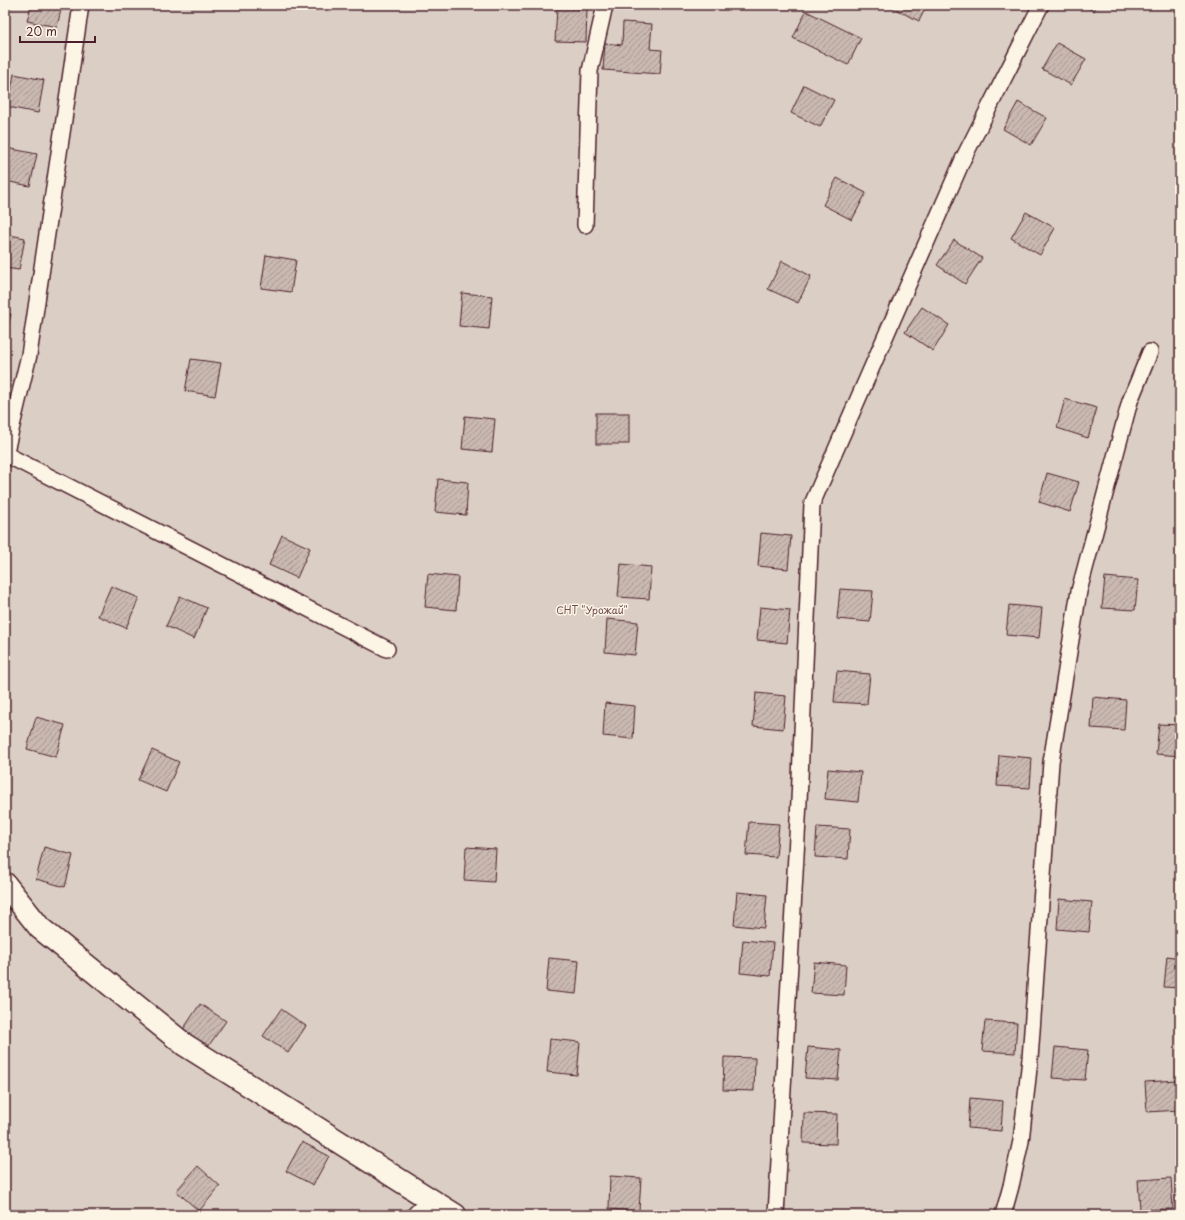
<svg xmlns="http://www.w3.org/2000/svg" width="1185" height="1220" font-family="'Playpen Sans',sans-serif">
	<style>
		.garden { fill: #dbcec4; stroke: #927678 }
		.building { fill: url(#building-hatch); stroke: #4a1f2b }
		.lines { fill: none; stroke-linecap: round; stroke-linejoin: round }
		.service-casing { stroke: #4a1f2b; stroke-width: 18 }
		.minor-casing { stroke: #4a1f2b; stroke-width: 25 }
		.service { stroke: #fcf5e5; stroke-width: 15 }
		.minor { stroke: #fcf5e5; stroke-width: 22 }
		.labels { text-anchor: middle; stroke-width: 3; stroke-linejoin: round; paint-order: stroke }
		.park-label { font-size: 10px; fill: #6e4b51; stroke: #fcf5e5 }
	</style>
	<defs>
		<pattern id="building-hatch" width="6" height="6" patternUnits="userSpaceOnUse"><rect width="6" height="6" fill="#cab9b1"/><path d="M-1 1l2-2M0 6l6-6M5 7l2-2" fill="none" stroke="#a69690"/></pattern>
	</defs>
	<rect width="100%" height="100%" fill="#f5ecde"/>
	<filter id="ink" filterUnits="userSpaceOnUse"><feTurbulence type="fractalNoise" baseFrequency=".025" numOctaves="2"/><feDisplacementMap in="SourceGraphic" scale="8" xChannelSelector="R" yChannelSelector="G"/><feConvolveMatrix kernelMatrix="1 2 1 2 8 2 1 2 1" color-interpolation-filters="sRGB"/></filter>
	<g filter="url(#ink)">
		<!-- garden -->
		<rect class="garden" x="5" y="5" width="1175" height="1210"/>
		<!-- building -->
		<g class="building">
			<polygon points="31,5 62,5 57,27 27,21"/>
			<polygon points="890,5 927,5 919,21 889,6"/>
			<polygon points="1083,5 1097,5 1094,11"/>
			<polygon points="557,8 587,9 586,42 555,41"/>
			<polygon points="806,11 861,38 848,65 793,38"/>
			<polygon points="623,22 652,24 650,49 662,50 660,74 603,70 605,43 622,45"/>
			<polygon points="1057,43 1086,59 1071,85 1042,69"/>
			<polygon points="14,74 44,80 38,113 8,107"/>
			<polygon points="804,85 834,100 820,127 791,113"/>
			<polygon points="1018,102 1047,118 1031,145 1003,129"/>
			<polygon points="7,148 37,154 30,186 5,181 5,156"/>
			<polygon points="837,178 866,193 852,220 823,205"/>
			<polygon points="1026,212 1055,228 1040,255 1011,238"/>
			<polygon points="5,234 25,238 19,270 5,268"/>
			<polygon points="954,240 982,258 965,284 937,265"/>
			<polygon points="266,255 296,260 291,292 261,288"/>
			<polygon points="782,261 811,276 798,303 768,289"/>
			<polygon points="462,293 492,296 489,329 459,326"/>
			<polygon points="922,307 949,325 933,351 905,332"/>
			<polygon points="5,313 11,314 5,337"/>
			<polygon points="191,359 221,363 215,396 185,391"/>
			<polygon points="1065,399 1097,408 1088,438 1057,428"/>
			<rect x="596" y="413" width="33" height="31"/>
			<polygon points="465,416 495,419 492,452 462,449"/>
			<polygon points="1047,473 1079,482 1070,512 1039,502"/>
			<polygon points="438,479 468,482 466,515 435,512"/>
			<polygon points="761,533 791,536 788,569 758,566"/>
			<polygon points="282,535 310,548 297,578 269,565"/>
			<polygon points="621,564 651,567 649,599 618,597"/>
			<polygon points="428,574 458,577 456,610 425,607"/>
			<polygon points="1105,577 1138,580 1135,610 1102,608"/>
			<polygon points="111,586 139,598 126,628 98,616"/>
			<polygon points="840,589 873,591 870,622 837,619"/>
			<polygon points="180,596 207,608 194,639 166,626"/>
			<polygon points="1009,605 1042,608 1039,638 1006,635"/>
			<polygon points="760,607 790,610 787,643 757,640"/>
			<polygon points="607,619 638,622 635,655 605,652"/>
			<polygon points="837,671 870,674 867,704 834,702"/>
			<polygon points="756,693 786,696 783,729 753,726"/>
			<polygon points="1093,697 1126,700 1124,730 1091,728"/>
			<polygon points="605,703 635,706 633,739 603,736"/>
			<polygon points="36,717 65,725 56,757 27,749"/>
			<polygon points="1159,724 1180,725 1180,756 1156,754"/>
			<polygon points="152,750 179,762 166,792 138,780"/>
			<polygon points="999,755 1032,758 1030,788 997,786"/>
			<polygon points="828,769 861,772 858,802 825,799"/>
			<polygon points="749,822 779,824 776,857 746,855"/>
			<polygon points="817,827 850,829 848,859 815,857"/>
			<polygon points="44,847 73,855 65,887 36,879"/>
			<polygon points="466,847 496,849 494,882 464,880"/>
			<polygon points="737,892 767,895 764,928 734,925"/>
			<polygon points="1059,899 1092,902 1089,932 1057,929"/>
			<polygon points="743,940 773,943 770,976 740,973"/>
			<polygon points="1167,956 1180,958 1180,988 1164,987"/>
			<polygon points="549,958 579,961 576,994 546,991"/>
			<polygon points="814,962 846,965 844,995 811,993"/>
			<polygon points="200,1004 226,1021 207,1048 182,1031"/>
			<polygon points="281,1009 306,1026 288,1053 263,1036"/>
			<polygon points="985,1021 1017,1023 1015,1053 982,1051"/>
			<polygon points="550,1039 580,1042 577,1075 547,1072"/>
			<polygon points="808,1047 841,1050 838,1080 805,1078"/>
			<polygon points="1055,1047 1088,1050 1085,1080 1052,1078"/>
			<polygon points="724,1057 755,1058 754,1091 723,1090"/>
			<polygon points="1178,1080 1180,1110 1147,1112 1145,1082"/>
			<polygon points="970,1098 1003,1101 1001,1131 968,1128"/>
			<polygon points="804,1113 837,1114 836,1144 803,1143"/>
			<polygon points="302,1142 329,1156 313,1185 286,1171"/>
			<polygon points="198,1166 220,1186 199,1211 176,1191"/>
			<polygon points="610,1176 641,1178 639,1211 609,1209"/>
			<polygon points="1171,1178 1173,1209 1140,1210 1138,1180"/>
		</g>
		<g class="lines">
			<defs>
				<g id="service">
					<polyline points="585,225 590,71 605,5"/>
					<polyline points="5,454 387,649"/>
					<polyline points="5,455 29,355 81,5"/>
					<polyline points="414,1215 430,1200"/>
					<polyline points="776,1215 799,801 812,504 964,157 1041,5"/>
					<polyline points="1003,1215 1011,1186 1021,1141 1030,1059 1051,762 1079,591 1130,401 1150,352"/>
				</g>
				<polyline id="minor" points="5,884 40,928 185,1045 455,1215"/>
			</defs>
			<!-- service casing -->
			<use href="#service" class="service-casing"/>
			<!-- minor casing -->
			<use href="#minor" class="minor-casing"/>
			<!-- service -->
			<use href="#service" class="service"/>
			<!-- minor -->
			<use href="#minor" class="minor"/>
		</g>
	</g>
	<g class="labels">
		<!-- park labels -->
		<g class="park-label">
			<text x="592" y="614">СНТ "Урожай"</text>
		</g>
	</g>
	<!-- margin -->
	<rect width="1185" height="1220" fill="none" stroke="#fcf5e5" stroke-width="20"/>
	<rect x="10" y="10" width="1165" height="1200" fill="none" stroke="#4a1f2b" stroke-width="1.5" filter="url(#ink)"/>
	<!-- scale -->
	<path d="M20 36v6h75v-6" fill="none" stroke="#4a1f2b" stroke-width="2"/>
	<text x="26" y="36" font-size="12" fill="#4a1f2b" stroke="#fcf5e5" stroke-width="3" paint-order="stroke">20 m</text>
</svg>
